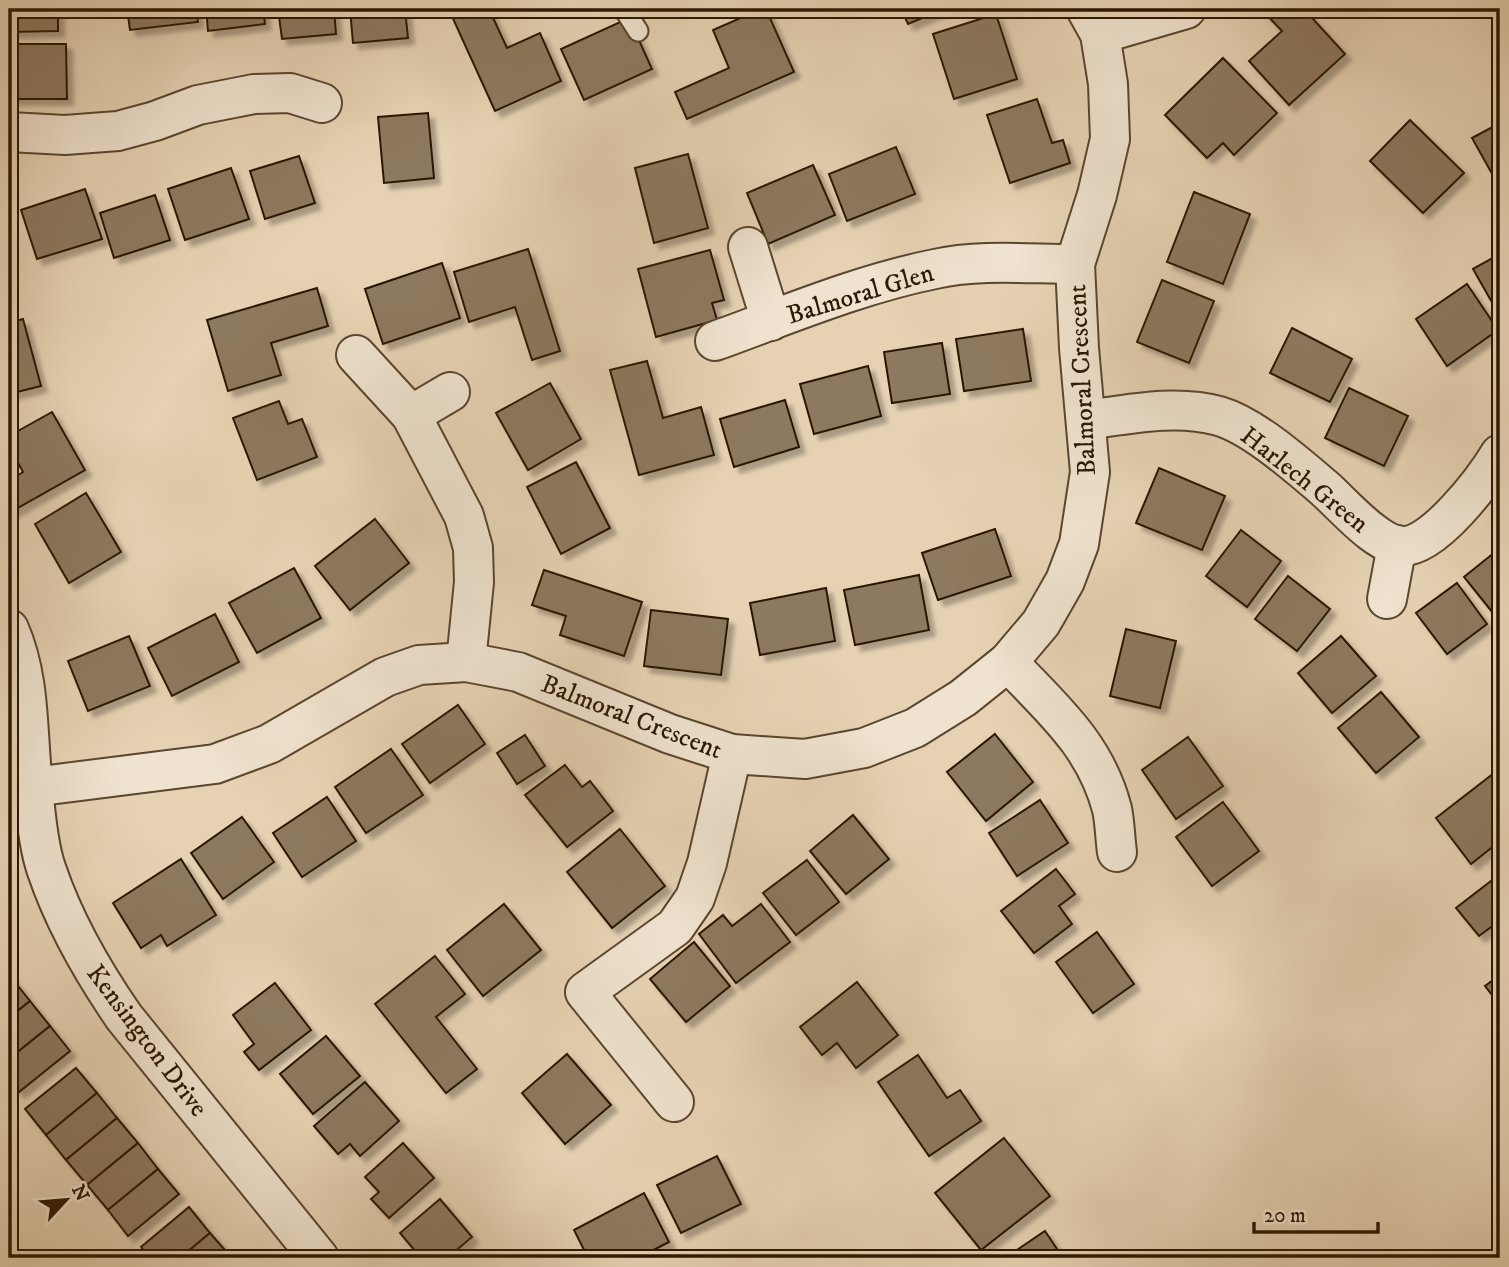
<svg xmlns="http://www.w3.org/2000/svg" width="1509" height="1267" font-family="'IM FELL DW Pica',serif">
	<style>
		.building { fill: #8d795e; stroke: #2c1802; stroke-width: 2; filter: url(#shadow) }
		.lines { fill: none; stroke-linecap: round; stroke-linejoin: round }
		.service-casing { stroke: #5a462e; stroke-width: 23 }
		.minor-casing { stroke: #5a462e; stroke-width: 42 }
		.service { stroke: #efe2ce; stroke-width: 19 }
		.minor { stroke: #efe2ce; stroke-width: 38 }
		.labels { text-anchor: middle; stroke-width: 6; stroke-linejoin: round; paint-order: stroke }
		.street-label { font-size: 26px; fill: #2c1802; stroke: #efe2ce }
	</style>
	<defs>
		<filter id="shadow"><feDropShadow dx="6" dy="6" stdDeviation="2" flood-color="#0004"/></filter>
	</defs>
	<rect width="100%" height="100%" fill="#e6d2b3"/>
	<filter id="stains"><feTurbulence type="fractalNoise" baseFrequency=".00286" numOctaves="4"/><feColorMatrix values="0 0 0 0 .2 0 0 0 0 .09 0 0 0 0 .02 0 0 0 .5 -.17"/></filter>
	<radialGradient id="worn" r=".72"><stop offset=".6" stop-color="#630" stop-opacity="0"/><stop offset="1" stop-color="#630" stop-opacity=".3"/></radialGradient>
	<!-- building -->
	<g class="building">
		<polygon points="9,9 58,9 58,31 9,32"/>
		<polygon points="127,9 196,9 198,22 130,30"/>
		<polygon points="206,9 263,9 265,24 208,31"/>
		<polygon points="278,9 334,9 336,34 282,39"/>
		<polygon points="350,9 405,9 408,38 353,43"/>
		<polygon points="456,9 489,9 507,48 540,33 561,81 495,111 450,12"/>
		<polygon points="761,9 766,9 794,72 687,119 675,92 729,68 713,30"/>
		<polygon points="901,9 944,9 908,24"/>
		<polygon points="1261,9 1304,9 1345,54 1289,105 1249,61 1282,31"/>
		<polygon points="996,14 1017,79 954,99 933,34"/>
		<polygon points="629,18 652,69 584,100 561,49"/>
		<polygon points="9,44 66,44 67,99 9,99"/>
		<polygon points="1223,58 1277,113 1234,155 1223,143 1207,158 1165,115"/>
		<polygon points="1037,99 1052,143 1063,140 1070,163 1010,183 987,115"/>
		<polygon points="428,113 434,178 384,183 378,117"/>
		<polygon points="1410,120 1464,173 1423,213 1370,161"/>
		<polygon points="1500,123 1500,167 1491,172 1472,138"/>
		<polygon points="896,147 915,194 847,221 829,174"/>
		<polygon points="688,154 708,228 654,243 635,168"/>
		<polygon points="299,156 315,203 265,219 250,171"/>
		<polygon points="813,165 835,215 768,244 747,193"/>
		<polygon points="231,168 249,219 185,240 168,189"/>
		<polygon points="85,189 102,239 37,259 21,210"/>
		<polygon points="1194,192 1250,214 1223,284 1167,262"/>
		<polygon points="155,195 170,240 114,258 100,213"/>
		<polygon points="528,249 560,351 532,360 515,307 469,322 454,272"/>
		<polygon points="710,250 724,300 712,303 717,320 656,337 638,269"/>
		<polygon points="1500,254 1500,312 1498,313 1473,269"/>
		<polygon points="442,263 460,318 383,344 365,289"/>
		<polygon points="1162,280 1214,301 1189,363 1137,342"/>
		<polygon points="1467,284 1498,330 1447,366 1416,319"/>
		<polygon points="317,288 328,326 271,343 281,375 228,391 207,320"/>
		<polygon points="23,319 41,386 9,394 9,323"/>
		<polygon points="1292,328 1352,359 1330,402 1270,373"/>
		<polygon points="1023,329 1031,381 964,391 956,339"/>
		<polygon points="942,343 950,394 892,403 884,352"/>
		<polygon points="647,361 663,418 701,407 714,455 639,475 610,370"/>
		<polygon points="868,366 881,416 814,434 800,384"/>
		<polygon points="550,383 581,439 528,470 496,413"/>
		<polygon points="1349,388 1408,416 1384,466 1325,438"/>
		<polygon points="785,400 799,447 734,467 720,419"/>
		<polygon points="279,401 288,424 302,419 317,457 257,480 233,418"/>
		<polygon points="52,412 85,470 9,513 9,481 23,472 9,446 9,436"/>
		<polygon points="576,462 610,528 561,554 527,487"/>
		<polygon points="1159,468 1225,496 1202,550 1136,523"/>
		<polygon points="86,493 121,552 69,583 35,524"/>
		<polygon points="375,519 409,563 350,610 315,566"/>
		<polygon points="995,529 1011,576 938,600 922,553"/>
		<polygon points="1241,530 1281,561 1247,607 1206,576"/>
		<polygon points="1500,548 1500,607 1493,613 1464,577"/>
		<polygon points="294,568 321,618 257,653 229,603"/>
		<polygon points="544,570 642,602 624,656 560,635 566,616 532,605"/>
		<polygon points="919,575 929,630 855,645 844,590"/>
		<polygon points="1288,576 1330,609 1297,651 1255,619"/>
		<polygon points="1457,583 1487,624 1447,654 1416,613"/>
		<polygon points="826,588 835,641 760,655 750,603"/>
		<polygon points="651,610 728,619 721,675 644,666"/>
		<polygon points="215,614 239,662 172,696 148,648"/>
		<polygon points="1126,629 1176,641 1160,708 1110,696"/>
		<polygon points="129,636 150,686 88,711 68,661"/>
		<polygon points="1341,636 1376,676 1332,713 1298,673"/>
		<polygon points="1381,692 1419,737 1376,773 1338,728"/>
		<polygon points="458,705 485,744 430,783 402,744"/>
		<polygon points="995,734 1033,782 986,821 947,772"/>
		<polygon points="525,735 545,766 517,784 497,753"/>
		<polygon points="1188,737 1223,786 1176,819 1142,770"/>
		<polygon points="391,749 423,795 366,833 335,787"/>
		<polygon points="565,765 582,787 590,781 613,811 567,847 525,795"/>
		<polygon points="1498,770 1500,773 1500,841 1471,864 1436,818"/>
		<polygon points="327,797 356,841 302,877 273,833"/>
		<polygon points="1040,800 1068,843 1017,876 989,833"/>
		<polygon points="1223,802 1259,851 1212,886 1176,837"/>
		<polygon points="853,815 889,859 846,894 810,851"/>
		<polygon points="242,817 274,862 223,899 191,853"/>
		<polygon points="620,829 665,886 612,928 567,872"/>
		<polygon points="181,859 216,915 167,946 161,935 141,948 113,903"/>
		<polygon points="807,860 839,902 796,935 763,893"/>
		<polygon points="1056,869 1075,894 1059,906 1072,924 1034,953 1001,911"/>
		<polygon points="1500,874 1500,933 1494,925 1479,936 1456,908"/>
		<polygon points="504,904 541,950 483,996 447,950"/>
		<polygon points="761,904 790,942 736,983 699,934 723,915 732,926"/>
		<polygon points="1097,932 1134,984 1093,1013 1056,962"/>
		<polygon points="694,942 730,986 686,1022 650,979"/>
		<polygon points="435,956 465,994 436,1017 477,1069 446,1093 375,1004"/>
		<polygon points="1500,975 1500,1005 1485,986"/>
		<polygon points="10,976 30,1001 9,1018 9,977"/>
		<polygon points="857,982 898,1035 856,1068 837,1043 822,1055 800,1027"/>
		<polygon points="275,983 311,1030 259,1070 244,1052 254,1044 233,1015"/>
		<polygon points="30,1001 50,1026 9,1059 9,1018"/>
		<polygon points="50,1026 70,1051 19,1092 9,1080 9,1059"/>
		<polygon points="326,1036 360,1076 313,1114 280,1074"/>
		<polygon points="567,1054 611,1105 565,1144 522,1093"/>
		<polygon points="918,1055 947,1098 960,1090 981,1121 929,1156 878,1082"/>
		<polygon points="76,1068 97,1093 46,1135 25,1109"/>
		<polygon points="365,1082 399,1121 360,1156 350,1144 338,1154 314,1126"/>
		<polygon points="97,1093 117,1118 66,1160 46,1135"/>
		<polygon points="117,1118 138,1143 87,1185 66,1160"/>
		<polygon points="1004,1138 1050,1196 981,1250 935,1193"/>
		<polygon points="138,1143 158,1169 108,1210 87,1185"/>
		<polygon points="403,1143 434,1178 389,1218 371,1199 379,1192 365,1177"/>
		<polygon points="717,1156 741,1204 681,1233 657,1185"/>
		<polygon points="158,1169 179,1194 128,1236 108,1210"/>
		<polygon points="644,1193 669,1242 638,1258 588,1258 574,1230"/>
		<polygon points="440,1199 472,1237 447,1258 421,1258 400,1233"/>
		<polygon points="189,1207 210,1233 180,1258 150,1258 141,1247"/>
		<polygon points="1045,1231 1063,1258 1005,1258"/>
		<polygon points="210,1233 232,1258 180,1258"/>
	</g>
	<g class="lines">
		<defs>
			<polyline id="service" points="624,9 638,31"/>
			<g id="minor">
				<polyline points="1100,34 1186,9"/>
				<polyline points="9,132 65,135 118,131 155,121 198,105 254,94 290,93 322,103"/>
				<polyline points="748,247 771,321"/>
				<path d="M715,341c72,-26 145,-57 220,-72 45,-10 94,-5 140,-5"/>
				<polyline points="356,355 411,415 464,516 473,548 474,582 466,662"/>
				<polyline points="411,415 450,392"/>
				<path d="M1087,420c43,-6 89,-16 132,-4 34,10 77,48 104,71 20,17 54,59 80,59 31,1 82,-67 97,-92"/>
				<polyline points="1387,599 1397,545"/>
				<path d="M9,629c22,50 18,104 24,157 2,24 6,64 14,85 18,53 46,101 77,146l195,241"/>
				<path d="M1008,662c44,47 87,82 104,147 3,14 3,29 5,43"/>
				<polyline points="33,787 215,764 269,744 385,677 419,665 466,662 518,672 670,734 732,754 805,759 864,748 915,728 963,698 1008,662 1041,623 1065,581 1079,544 1090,472 1079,348 1075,264 1097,195 1110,139 1108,84 1100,34 1086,9"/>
				<polyline points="674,1102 585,992 675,927 695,898 707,863 732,754"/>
			</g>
		</defs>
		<!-- service casing -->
		<use href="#service" class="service-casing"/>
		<!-- minor casing -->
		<use href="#minor" class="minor-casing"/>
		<!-- service -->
		<use href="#service" class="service"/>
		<!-- minor -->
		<use href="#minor" class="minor"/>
	</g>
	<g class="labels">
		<!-- street labels -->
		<g class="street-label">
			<text transform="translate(860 293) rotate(-17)" y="9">Balmoral Glen</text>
			<text transform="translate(1081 380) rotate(-93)" y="9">Balmoral Crescent</text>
			<text transform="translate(1305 479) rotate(38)" y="9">Harlech Green</text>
			<text transform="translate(632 716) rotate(21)" y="9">Balmoral Crescent</text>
			<text transform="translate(148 1040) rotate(53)" y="9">Kensington Drive</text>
		</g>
	</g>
	<!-- margin -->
	<rect width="1509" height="1267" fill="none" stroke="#e6d2b3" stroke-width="35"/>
	<rect x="10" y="10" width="1488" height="1246" fill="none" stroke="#2c1802" stroke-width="3.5"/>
	<rect x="18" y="18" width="1474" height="1232" fill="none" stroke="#2c1802" stroke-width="2"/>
	<!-- north arrow -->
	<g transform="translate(66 1200) rotate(64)" stroke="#efe2ce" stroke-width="5" paint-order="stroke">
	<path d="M0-5L12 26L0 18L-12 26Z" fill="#2c1802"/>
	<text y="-10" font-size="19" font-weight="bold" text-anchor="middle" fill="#2c1802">N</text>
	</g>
	<!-- scale -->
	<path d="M1254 1222v10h124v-10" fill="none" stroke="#2c1802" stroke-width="3.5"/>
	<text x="1264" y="1222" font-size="21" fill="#2c1802" stroke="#efe2ce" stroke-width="5" paint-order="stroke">20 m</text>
	<rect width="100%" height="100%" filter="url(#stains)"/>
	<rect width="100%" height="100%" fill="url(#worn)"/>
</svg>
